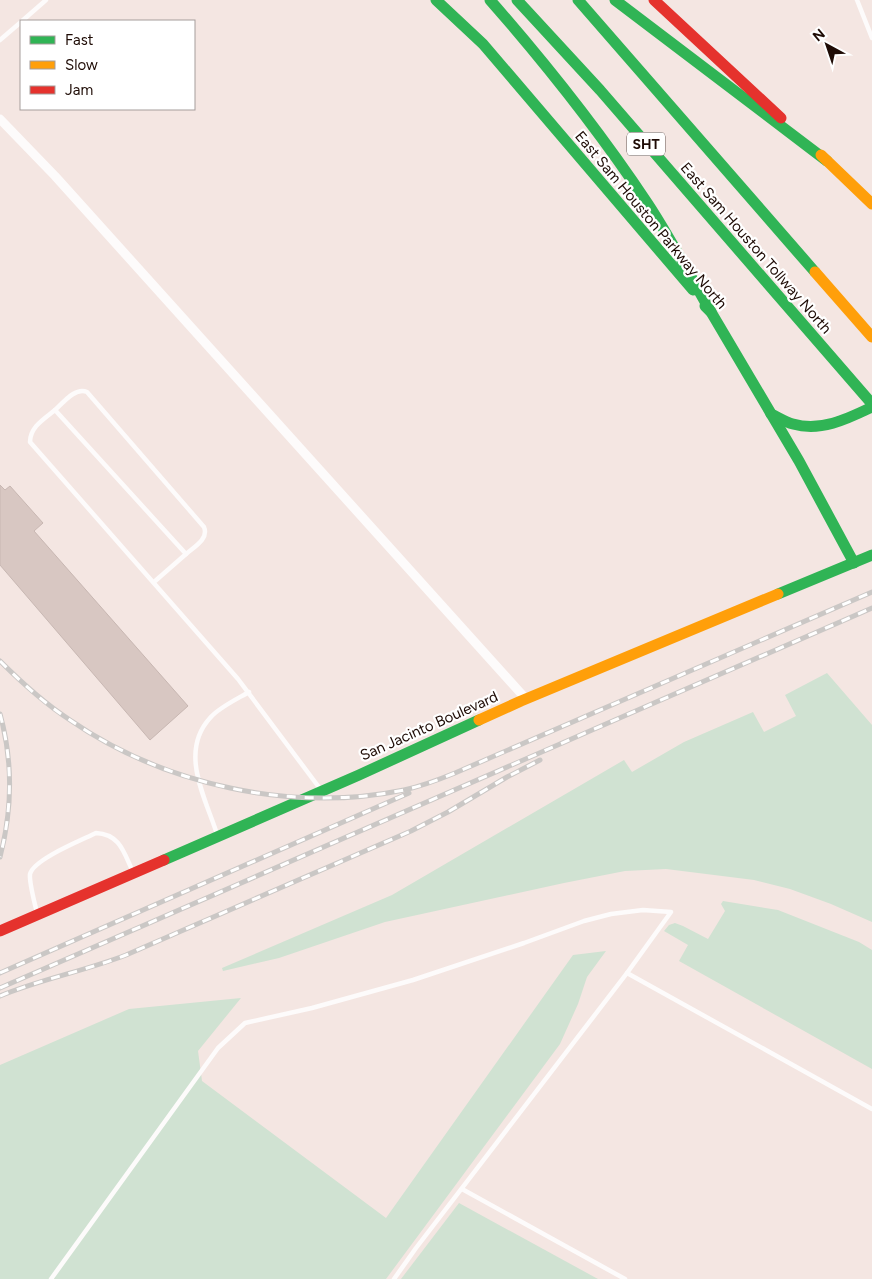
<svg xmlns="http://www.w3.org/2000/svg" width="872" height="1279" font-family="Figtree,sans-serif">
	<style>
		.green { fill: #d0e2d2 }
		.building { fill: #d8c7c2; stroke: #c8b7b2 }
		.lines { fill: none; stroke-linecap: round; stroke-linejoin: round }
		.lane { stroke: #fdfbfb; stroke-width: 4.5 }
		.street { stroke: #fdfbfb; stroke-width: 9 }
		.fast { stroke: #30b455; stroke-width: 11 }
		.slow { stroke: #ff9f0a; stroke-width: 11 }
		.jam { stroke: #e5322d; stroke-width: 11 }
		.rail-casing { stroke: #cac7c5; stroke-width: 5 }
		.rail { stroke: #fff; stroke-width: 3; stroke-dasharray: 9; stroke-linecap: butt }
		.labels { text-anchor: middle; stroke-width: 4.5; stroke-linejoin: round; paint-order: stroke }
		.shield { fill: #fff; stroke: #625450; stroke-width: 1 }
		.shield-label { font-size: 14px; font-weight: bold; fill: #1e0b05 }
		.street-label { font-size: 15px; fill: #1e0b05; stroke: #fff }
	</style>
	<rect width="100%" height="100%" fill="#f4e6e2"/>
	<!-- green -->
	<g class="green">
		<polygon points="827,673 872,725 872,922 831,904 790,889 754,880 666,869 625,871 564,883 385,922 279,958 223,971 222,968 392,895 624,760 632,772 684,742 753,712 764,732 796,716 785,695"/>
		<polygon points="723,901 778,910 859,942 872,950 872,1069 679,961 688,945 664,931 669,925 675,923 683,926 708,939 725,911 721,904"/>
		<polygon points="606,951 587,977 578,1004 560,1044 386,1279 0,1279 0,1065 129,1009 241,998 198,1051 202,1081 386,1218 573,955"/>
		<polygon points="459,1203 598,1279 401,1279"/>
	</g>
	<!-- building -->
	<polygon class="building" points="0,485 5,490 10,486 43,523 34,531 188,706 150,740 0,565"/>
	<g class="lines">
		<!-- lane -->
		<g class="lane">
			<polyline points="857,0 872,38"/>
			<polyline points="22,21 46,0"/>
			<polyline points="0,40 21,22"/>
			<path d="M55,410c8,-7 20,-23 32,-18l117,135c5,12 -10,20 -18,27"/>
			<path d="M154,582l32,-28 -131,-144c-11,9 -25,17 -25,32l208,237 83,111"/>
			<path d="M217,834c-12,-37 -38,-82 -7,-116 8,-10 27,-19 39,-26"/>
			<path d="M37,913c-2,-9 -8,-30 -7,-39 4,-15 52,-34 66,-41 24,1 28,20 37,39"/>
			<polyline points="627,973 872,1109"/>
			<polyline points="462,1189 625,1279"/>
			<polyline points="51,1279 218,1048 245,1023 312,1008 413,980 524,943 584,921 611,914 643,910 671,912 627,973 416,1248 394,1279"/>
		</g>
		<!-- street -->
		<polyline class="street" points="0,119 55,176 526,699"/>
		<!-- fast -->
		<g class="fast">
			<polyline points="436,0 483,44 693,290"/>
			<path d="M490,0c57,65 110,132 158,204 23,35 42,72 63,108"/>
			<polyline points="517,0 600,90 872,404"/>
			<polyline points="578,0 815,272"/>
			<polyline points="615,0 827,161"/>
			<polyline points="705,306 711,312 799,461 854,563"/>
			<path d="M771,414c7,3 14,8 22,10 28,8 54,-5 79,-17"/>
			<polyline points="778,594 872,555"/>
			<polyline points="164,860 359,775 479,720"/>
		</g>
		<!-- slow -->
		<g class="slow">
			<polyline points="821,155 872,204"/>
			<polyline points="815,272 872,337"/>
			<polyline points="479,720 521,701 778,594"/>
		</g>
		<!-- jam -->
		<g class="jam">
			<polyline points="654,0 781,118"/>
			<polyline points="0,931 164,860"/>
		</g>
		<defs>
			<g id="rail">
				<path d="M0,661c22,22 44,42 70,59 94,65 222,93 334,70 18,-4 34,-10 51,-17l417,-181"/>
				<path d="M0,714c13,47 12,97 0,143"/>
				<polyline points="0,973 409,793"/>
				<polyline points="0,988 872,608"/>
				<path d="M0,996c41,-17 85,-25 126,-41l285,-124 37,-19 59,-35 33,-17"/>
			</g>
		</defs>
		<!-- rail casing -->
		<use href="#rail" class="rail-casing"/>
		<!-- rail -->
		<use href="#rail" class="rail"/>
	</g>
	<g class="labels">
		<!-- shield labels -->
		<rect class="shield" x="627" y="132.5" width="38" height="23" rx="4"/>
		<g class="shield-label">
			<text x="646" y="149">SHT</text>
		</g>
		<!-- street labels -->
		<g class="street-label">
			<text transform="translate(651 220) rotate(50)" y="5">East Sam Houston Parkway North</text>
			<text transform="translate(756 248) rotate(49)" y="5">East Sam Houston Tollway North</text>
			<text transform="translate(429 726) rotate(-24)" y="5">San Jacinto Boulevard</text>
		</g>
	</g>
	<!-- legend -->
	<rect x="20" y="20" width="175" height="90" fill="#ffffff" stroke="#a59d9b"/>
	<rect x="30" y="36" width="25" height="8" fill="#30b455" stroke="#a59d9b"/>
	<text x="65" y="45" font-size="15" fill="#1e0b05">Fast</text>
	<rect x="30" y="61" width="25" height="8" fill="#ff9f0a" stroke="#a59d9b"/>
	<text x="65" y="70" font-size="15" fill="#1e0b05">Slow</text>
	<rect x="30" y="86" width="25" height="8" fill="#e5322d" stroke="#a59d9b"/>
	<text x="65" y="95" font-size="15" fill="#1e0b05">Jam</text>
	<!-- north arrow -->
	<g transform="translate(827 45) rotate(320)" stroke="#ffffff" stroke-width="4" paint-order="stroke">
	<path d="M0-4L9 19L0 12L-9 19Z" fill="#1e0b05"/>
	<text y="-8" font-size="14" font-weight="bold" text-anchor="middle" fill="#1e0b05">N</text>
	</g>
</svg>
